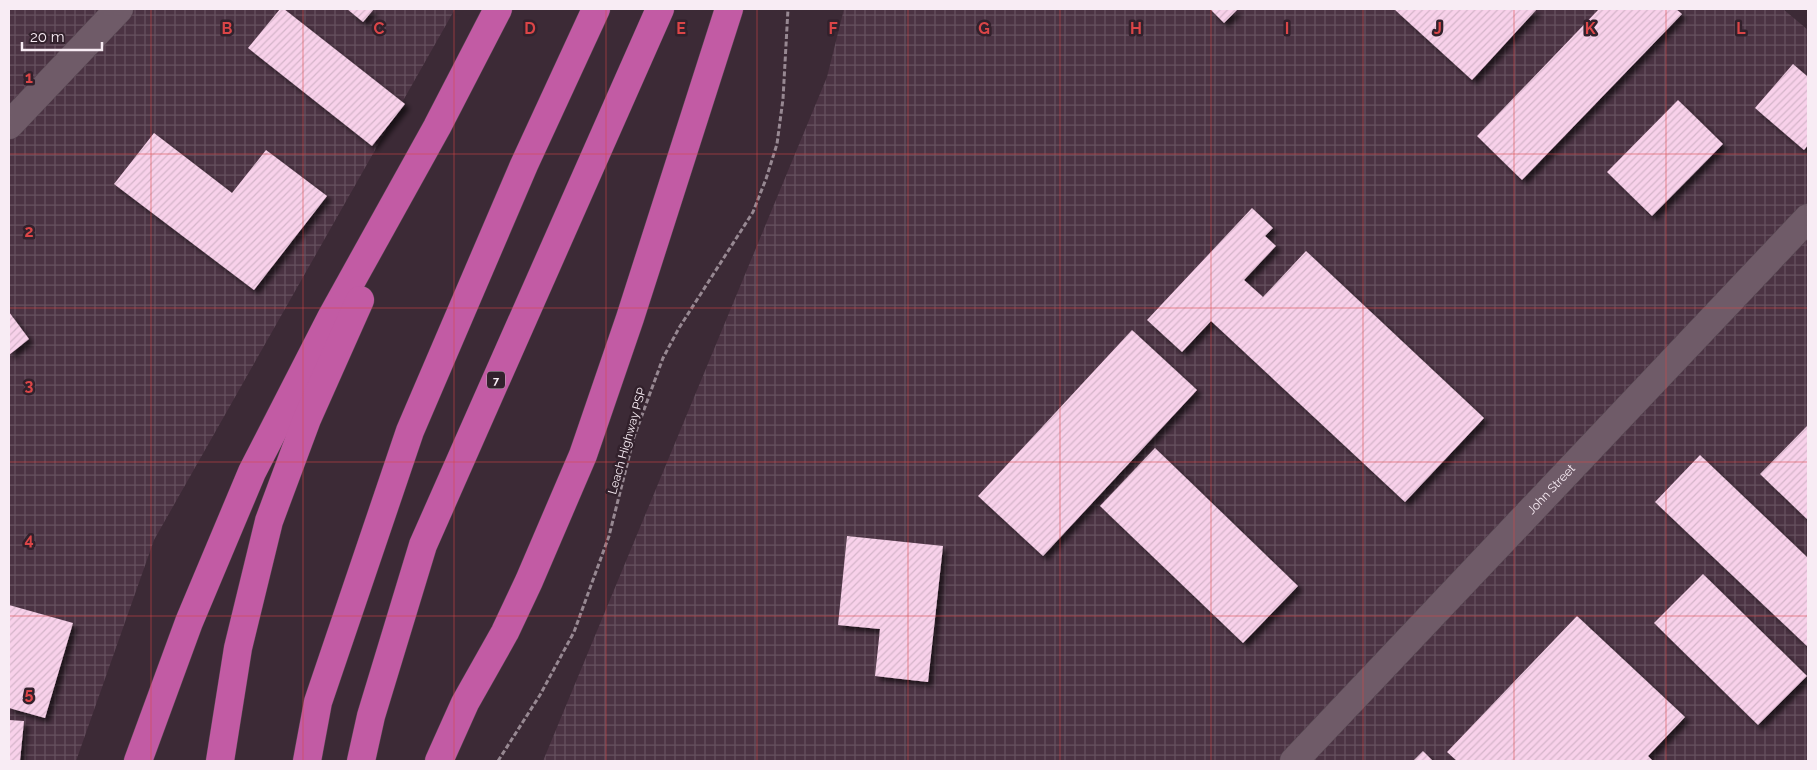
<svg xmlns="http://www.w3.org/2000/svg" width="1817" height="770" font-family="Raleway,sans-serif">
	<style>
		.industrial { fill: url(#industrial-grid) }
		.building { fill: url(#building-hatch); filter: url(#shadow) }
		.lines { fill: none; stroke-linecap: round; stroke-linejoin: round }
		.minor-casing { stroke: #564751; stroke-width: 29 }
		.motorway-casing { stroke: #564751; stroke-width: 29 }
		.path { stroke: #978892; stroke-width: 3; stroke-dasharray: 5 2.5; stroke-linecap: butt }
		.minor { stroke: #6f5b68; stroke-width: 28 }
		.motorway { stroke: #c25ba4; stroke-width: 28 }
		.grid { fill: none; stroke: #db4547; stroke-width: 1; stroke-opacity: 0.55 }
		.labels { text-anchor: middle; stroke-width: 5; stroke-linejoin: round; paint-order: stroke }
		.shield { fill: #32212c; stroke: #bdafb8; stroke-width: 1 }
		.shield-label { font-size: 11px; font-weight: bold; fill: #f8ecf4 }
		.street-label { font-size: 12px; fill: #f8ecf4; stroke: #32212c }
		.grid-label { font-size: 16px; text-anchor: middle; font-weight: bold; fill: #db4547; stroke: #32212c; stroke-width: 5; stroke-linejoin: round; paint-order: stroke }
	</style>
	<defs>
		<pattern id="industrial-grid" width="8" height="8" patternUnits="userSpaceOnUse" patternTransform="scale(1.25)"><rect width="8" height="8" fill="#4b3343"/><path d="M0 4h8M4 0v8" fill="none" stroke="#66515f"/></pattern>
		<pattern id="building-hatch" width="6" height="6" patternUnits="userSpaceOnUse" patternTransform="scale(1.25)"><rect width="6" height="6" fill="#f8d1ea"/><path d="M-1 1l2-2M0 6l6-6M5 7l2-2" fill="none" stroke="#d5b5ca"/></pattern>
		<filter id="shadow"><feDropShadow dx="4.5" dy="4.5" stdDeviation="2.5" flood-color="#0009"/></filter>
	</defs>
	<rect width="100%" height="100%" fill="#3c2a36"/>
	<!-- industrial -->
	<g class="industrial">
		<polygon points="9,9 455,9 154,540 76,761 9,761"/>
		<polygon points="844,9 1783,9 1808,30 1808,761 543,761 827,77"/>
	</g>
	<!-- building -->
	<g class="building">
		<polygon points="280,9 284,9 405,104 372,146 248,48"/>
		<polygon points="347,9 374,9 363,22"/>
		<polygon points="1210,9 1238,9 1224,23"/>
		<polygon points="1394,9 1537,9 1472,80"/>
		<polygon points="1599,9 1676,9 1682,14 1522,180 1477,136"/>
		<polygon points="1793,64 1808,77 1808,145 1804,150 1755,108"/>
		<polygon points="1678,100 1723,144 1652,216 1607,172"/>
		<polygon points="154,133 232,193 266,150 327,196 254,290 114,184"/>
		<polygon points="1252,208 1273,228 1265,236 1276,246 1244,280 1263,297 1306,251 1484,418 1405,502 1211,321 1182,352 1147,320"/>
		<polygon points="9,312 29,339 9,355"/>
		<polygon points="1132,330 1197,390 1043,556 978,496"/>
		<polygon points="1808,425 1808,520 1760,474"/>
		<polygon points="1155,448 1298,586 1243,643 1100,506"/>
		<polygon points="1700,455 1808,558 1808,647 1655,502"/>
		<polygon points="847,536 943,546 928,682 875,676 880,629 838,625"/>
		<polygon points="1703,574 1807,676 1758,725 1654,623"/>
		<polygon points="9,605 73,623 45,718 9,708"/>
		<polygon points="1577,616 1685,717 1648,756 1653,761 1457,761 1447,752"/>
		<polygon points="9,720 24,721 20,761 9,761"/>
		<polygon points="1423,751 1433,761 1413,761"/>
	</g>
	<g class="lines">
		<defs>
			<g id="minor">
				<polyline points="9,125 119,9"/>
				<path id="s1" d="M1294,761l514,-543"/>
			</g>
			<g id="motorway">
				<polyline points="138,761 189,622 252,472 332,316 437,127 498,9"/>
				<polyline points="220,761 238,648 269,521 307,419 360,300"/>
				<polyline points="307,761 318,702 410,431 524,165 596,9"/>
				<polyline points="361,761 371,716 423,545 660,9"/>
				<polyline points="439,761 465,703 505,632 529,581 583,455 630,318 729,9"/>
			</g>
		</defs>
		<!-- minor casing -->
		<use href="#minor" class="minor-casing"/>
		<!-- motorway casing -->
		<use href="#motorway" class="motorway-casing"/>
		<!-- path -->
		<polyline class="path" points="498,761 540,695 574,632 609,536 634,437 663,358 679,328 753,212 766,179 777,144 783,99 788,9"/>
		<!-- minor -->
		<use href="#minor" class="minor"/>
		<!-- motorway -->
		<use href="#motorway" class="motorway"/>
	</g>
	<!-- grid -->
	<path class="grid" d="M151,9v752M303,9v752M454,9v752M606,9v752M757,9v752M908,9v752M1060,9v752M1211,9v752M1363,9v752M1514,9v752M1666,9v752M9,154h1799M9,308h1799M9,462h1799M9,616h1799"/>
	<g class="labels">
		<!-- shield labels -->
		<rect class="shield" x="487" y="371.5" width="18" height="17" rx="4"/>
		<g class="shield-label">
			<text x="496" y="384">7</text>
		</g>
		<!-- street labels -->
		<g class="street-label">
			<text transform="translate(627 441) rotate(-74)" y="4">Leach Highway PSP</text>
			<text dy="4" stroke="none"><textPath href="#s1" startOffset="374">John Street</textPath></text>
		</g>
	</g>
	<g class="grid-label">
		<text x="227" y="34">B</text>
		<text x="379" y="34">C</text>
		<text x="530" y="34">D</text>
		<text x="681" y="34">E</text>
		<text x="833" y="34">F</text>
		<text x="984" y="34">G</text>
		<text x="1136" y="34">H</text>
		<text x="1287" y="34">I</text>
		<text x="1438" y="34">J</text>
		<text x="1590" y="34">K</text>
		<text x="1741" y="34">L</text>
		<text x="29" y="83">1</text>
		<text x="29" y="237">2</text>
		<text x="29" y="391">3</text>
		<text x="29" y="545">4</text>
		<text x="29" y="699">5</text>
	</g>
	<!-- border -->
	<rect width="1817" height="770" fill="none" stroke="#f8ecf4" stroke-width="20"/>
	<!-- scale -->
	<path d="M22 42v8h80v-8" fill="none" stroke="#f8ecf4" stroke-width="2.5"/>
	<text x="30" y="42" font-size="15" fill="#f8ecf4" stroke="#32212c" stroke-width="4" paint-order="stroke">20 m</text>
</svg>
